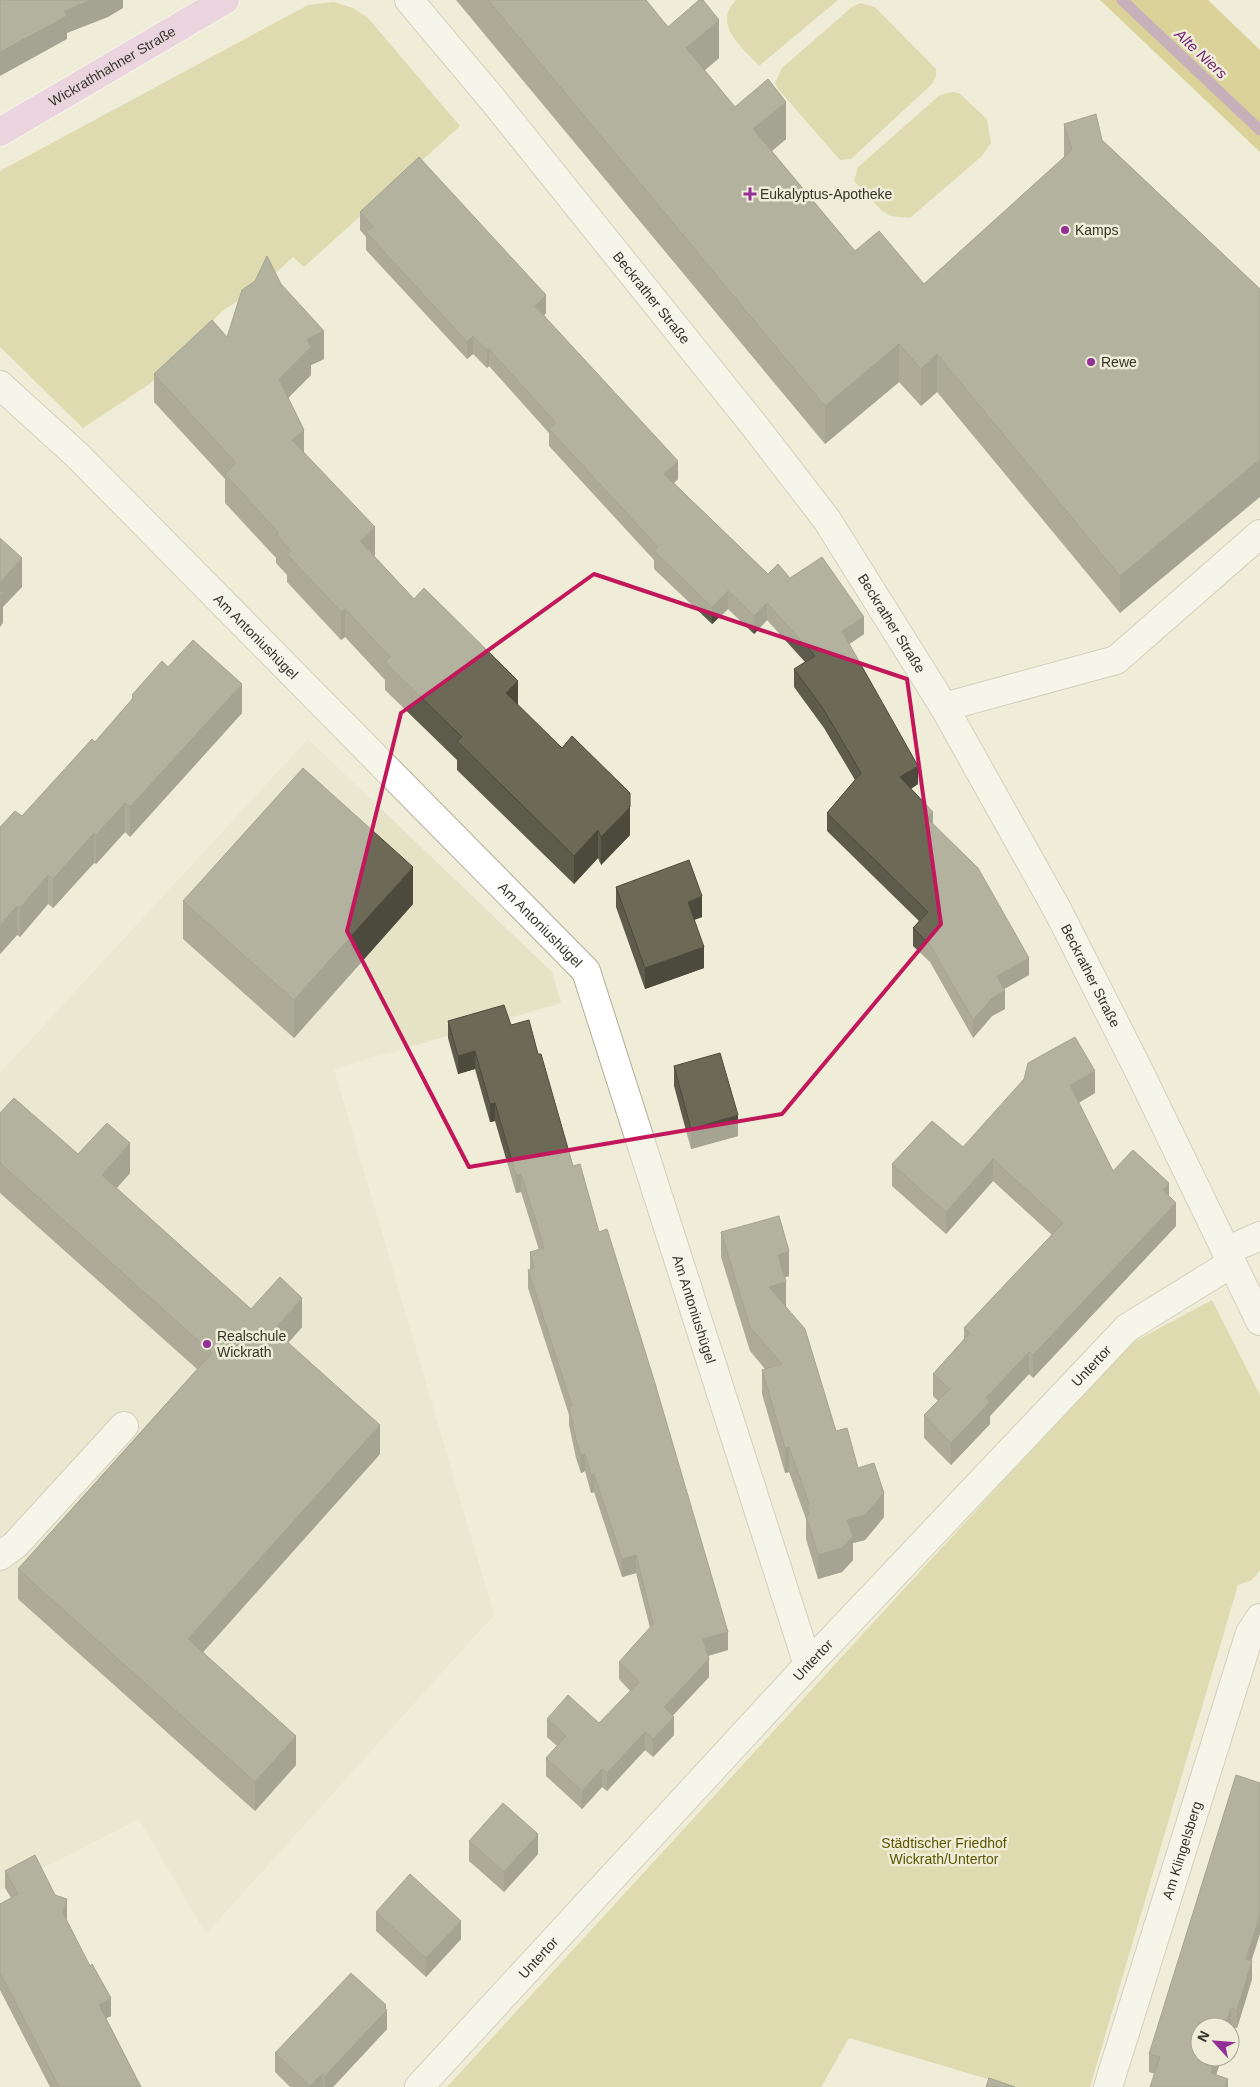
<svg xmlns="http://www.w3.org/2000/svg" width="1260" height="2087" font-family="Arial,sans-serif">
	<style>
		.built { fill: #e5e2c6 }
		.green { fill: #cec47e }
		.forest { fill: #c0b24d }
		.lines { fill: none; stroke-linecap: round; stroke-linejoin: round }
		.stream { stroke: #966694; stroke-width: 11 }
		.minor-casing { stroke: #b0ae9a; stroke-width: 30 }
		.major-casing { stroke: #fff; stroke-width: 30 }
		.minor { stroke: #fff; stroke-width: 28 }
		.major { stroke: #e5b8e5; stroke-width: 28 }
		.wall { fill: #5d5b4b }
		.shaded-wall { fill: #4c4a3d }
		.building { fill: #6c6a57; stroke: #4c4a3d }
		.marked { fill: none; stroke: #c2185b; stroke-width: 4; stroke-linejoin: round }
		.poi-dot { fill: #932f96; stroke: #efedd8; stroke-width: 2 }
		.labels { text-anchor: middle; stroke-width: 5; stroke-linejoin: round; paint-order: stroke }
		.street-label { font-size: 14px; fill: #35342c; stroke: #efedd8 }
		.poi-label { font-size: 14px; fill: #35342c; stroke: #efedd8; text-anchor: start }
		.park-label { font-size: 14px; fill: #5e5402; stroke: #efedd8 }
		.water-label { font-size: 15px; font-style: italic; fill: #742277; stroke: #efedd8 }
	</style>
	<rect width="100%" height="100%" fill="#efedd8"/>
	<!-- built -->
	<polygon class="built" points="308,739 552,972 561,1003 334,1069 494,1615 206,1934 139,1819 0,1890 0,1073"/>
	<!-- green -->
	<g class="green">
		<path d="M736,0h102l-79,66c-17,-19 -47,-41 -23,-66z"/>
		<polygon points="334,2 353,8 368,18 460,126 304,267 293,257 264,284 222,311 187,350 148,385 83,428 0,347 0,171 308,5"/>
		<polygon points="860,3 875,7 936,69 936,76 932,84 851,159 840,160 778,89 775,83 782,68 852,7"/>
		<polygon points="953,92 959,93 987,119 991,143 982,156 910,218 890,216 881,210 854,181 858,167 940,95"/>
		<polygon points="1212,1300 1260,1395 1260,1570 1252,1580 1238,1585 1090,2087 1015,2087 849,2038 821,2087 447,2087 1128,1345"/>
	</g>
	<!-- forest -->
	<polygon class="forest" points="1100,0 1208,0 1260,50 1260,152"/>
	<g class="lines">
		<!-- stream -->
		<polyline class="stream" points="1122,0 1260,130"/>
		<defs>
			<g id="minor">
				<path id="s1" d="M409,0l84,100 264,329 70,91 117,187 114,204 80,158 122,252"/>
				<path id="s2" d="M0,385l77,70 509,516 222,694"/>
				<polyline points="944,707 1116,660 1260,534"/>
				<polyline points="1226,1251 1260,1236"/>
				<polyline points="0,1556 15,1545 124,1426"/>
				<path id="s3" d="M419,2087l389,-422 319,-337 105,-65"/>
				<path id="s4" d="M1108,2087l142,-454 10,-15"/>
			</g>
			<g id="major">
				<path id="s5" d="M0,132l225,-132"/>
			</g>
		</defs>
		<!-- minor casing -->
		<use href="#minor" class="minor-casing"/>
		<!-- major casing -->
		<use href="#major" class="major-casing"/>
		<!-- minor -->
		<use href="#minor" class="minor"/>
		<!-- major -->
		<use href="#major" class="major"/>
	</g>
	<!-- wall -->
	<g class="wall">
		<polygon points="456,0 646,0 668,27 719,58 705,70 735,107 786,139 772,151 855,251 924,284 1064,158 1064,124 1102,140 1260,289 1120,613 937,392 921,406 899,382 825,444"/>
		<polygon points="360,212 546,313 544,315 678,479 674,483 768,574 790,578 864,634 849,644 918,784 911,789 1029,975 1004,989 1005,1009 992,1016 973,1038 930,962 913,946 913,928 919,921 827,831 827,813 855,780 824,728 794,687 794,669 805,662 767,620 754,634 728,609 712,624 654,569 654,560 549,446 549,433 489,366 487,368 473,354 467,359 366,250 366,237 360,230"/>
		<polygon points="281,284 324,359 311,365 311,375 288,398 304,452 375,555 374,556 414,599 518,705 630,835 601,865 598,858 574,884 457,770 457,760 385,690 385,680 345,637 341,640 287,582 287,575 276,563 276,558 225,503 225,479 154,402 154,374 227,337"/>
		<polygon points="168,667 242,713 130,837 125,832 96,864 94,863 53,908 48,904 20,937 17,935 0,954 22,816 95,742 132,700 132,695"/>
		<polygon points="616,887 702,917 694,920 704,968 645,989 616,907"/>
		<polygon points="183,901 413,904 294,1038 183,939"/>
		<polygon points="448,1021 511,1025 538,1054 573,1166 599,1232 728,1650 708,1656 709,1677 672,1716 674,1735 653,1757 645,1750 607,1791 602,1787 582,1809 546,1776 546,1758 557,1746 547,1737 547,1719 599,1723 630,1691 619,1679 619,1662 650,1628 636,1573 622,1577 594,1492 591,1493 585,1471 581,1473 576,1458 569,1425 569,1415 528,1288 528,1270 530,1269 530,1252 539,1250 521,1192 516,1193 495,1121 490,1122 475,1069 458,1074 448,1038"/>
		<polygon points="674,1066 738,1136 691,1149 674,1086"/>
		<polygon points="1095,1093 1078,1103 1113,1171 1169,1196 1176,1226 1033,1378 1029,1374 990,1416 990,1424 951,1465 924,1438 924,1415 938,1401 933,1396 933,1374 964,1339 964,1328 1052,1235 993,1181 946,1234 892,1186 892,1164 963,1147"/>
		<polygon points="0,1113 78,1154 130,1173 116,1188 251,1309 302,1327 288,1343 380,1454 203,1652 296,1765 255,1811 18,1599 18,1569 197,1369 0,1193"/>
		<polygon points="721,1232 789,1276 785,1277 786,1306 836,1431 858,1468 884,1517 865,1540 853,1543 853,1560 842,1572 818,1579 806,1539 806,1519 789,1472 785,1473 762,1394 762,1370 765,1369 750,1351 721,1257"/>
		<polygon points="469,1841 538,1854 504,1892 469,1861"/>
		<polygon points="5,1871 55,1895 67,1917 66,1920 111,2016 106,2018 141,2087 50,2087 0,1990 0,1904 11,1898 5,1888"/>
		<polygon points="376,1912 461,1939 426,1977 376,1931"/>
		<polygon points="1251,1961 1252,1979 1237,2028 1231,2027 1230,2031 1230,2027 1200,2057 1222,2057 1216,2075 1228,2087 1155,2074 1149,2072 1149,2054"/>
		<polygon points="386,2009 387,2029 333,2087 290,2087 275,2072 275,2053"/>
	</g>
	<!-- shaded-wall -->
	<g class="shaded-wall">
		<polygon points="91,0 123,0 123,8 108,17 67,33 67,39 0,76 0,52 64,11"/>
		<polygon points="719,20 719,58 686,86 686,48"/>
		<polygon points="786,102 786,139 753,167 753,129"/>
		<polygon points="546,295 546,313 535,324 535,306"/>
		<polygon points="324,331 324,359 311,365 311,375 279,407 279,379 307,339"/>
		<polygon points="473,336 473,354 467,359 467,342"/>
		<polygon points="899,344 899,382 825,444 825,406"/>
		<polygon points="489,349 489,366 487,368 487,350"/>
		<polygon points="937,354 937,392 921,406 921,369"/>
		<polygon points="304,430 304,458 292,440"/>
		<polygon points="1260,459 1260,497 1120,613 1120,576"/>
		<polygon points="678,461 678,479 664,491 664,474"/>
		<polygon points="375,527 375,555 360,569 360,541"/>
		<polygon points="22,558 22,587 3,607 3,623 0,627 0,582"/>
		<polygon points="728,591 728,609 712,624 712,607"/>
		<polygon points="767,603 767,620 754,634 754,616"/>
		<polygon points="345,609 345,637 341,640 341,612"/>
		<polygon points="864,617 864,634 842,649 842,631"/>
		<polygon points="518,681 518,709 506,693"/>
		<polygon points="242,684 242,713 130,837 130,807"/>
		<polygon points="918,766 918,784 900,795 900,777"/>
		<polygon points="125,803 125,832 96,864 96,835"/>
		<polygon points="630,807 630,835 601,865 601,837"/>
		<polygon points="933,812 933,829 927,818"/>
		<polygon points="598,830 598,858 574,884 574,856"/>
		<polygon points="94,833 94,863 53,908 53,879"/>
		<polygon points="413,867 413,904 294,1038 294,1000"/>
		<polygon points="48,875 48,904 20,937 20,908"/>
		<polygon points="702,896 702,917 688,922 688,902"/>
		<polygon points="17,906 17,935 0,954 0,925"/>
		<polygon points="704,947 704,968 645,989 645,968"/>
		<polygon points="1029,958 1029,975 997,993 997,976"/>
		<polygon points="1005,991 1005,1009 992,1016 973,1038 973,1020 992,998"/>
		<polygon points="475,1051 475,1069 458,1074 458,1056"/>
		<polygon points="1095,1071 1095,1093 1070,1108 1070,1085"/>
		<polygon points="495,1103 495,1121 490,1122 490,1104"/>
		<polygon points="738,1115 738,1136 691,1149 691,1129"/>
		<polygon points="130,1143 130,1173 102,1205 102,1175"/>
		<polygon points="993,1159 993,1181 946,1234 946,1212"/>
		<polygon points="521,1174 521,1192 516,1193 516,1175"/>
		<polygon points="1169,1183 1169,1205 1163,1190"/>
		<polygon points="1176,1203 1176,1226 1033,1378 1033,1355"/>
		<polygon points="789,1251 789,1276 778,1279 778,1255"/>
		<polygon points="786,1282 786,1306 769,1311 769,1287"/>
		<polygon points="302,1298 302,1327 274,1359 274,1330"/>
		<polygon points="1029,1352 1029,1374 990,1416 990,1424 951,1465 951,1443 986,1398"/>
		<polygon points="380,1425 380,1454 188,1669 188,1639"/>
		<polygon points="789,1447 789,1472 785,1473 785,1448"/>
		<polygon points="585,1454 585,1471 581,1473 581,1455"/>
		<polygon points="594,1474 594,1492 591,1493 591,1475"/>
		<polygon points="884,1493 884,1517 865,1540 853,1543 853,1560 842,1572 818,1579 818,1555 847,1520"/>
		<polygon points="636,1555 636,1573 622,1577 622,1559"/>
		<polygon points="728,1632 728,1650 703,1657 703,1639"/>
		<polygon points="709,1659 709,1677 664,1725 664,1707"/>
		<polygon points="674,1717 674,1735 653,1757 653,1739"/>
		<polygon points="645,1732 645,1750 607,1791 607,1773"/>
		<polygon points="296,1736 296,1765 255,1811 255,1782"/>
		<polygon points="602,1769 602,1787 582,1809 582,1791"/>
		<polygon points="538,1834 538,1854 504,1892 504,1872"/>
		<polygon points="67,1899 67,1917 63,1931 63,1913"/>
		<polygon points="1260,1915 1260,1934 1246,1978 1246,1959"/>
		<polygon points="461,1921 461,1939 426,1977 426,1958"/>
		<polygon points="1252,1961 1252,1979 1237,2028 1237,2010"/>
		<polygon points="111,1998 111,2016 99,2022 99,2005"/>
		<polygon points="386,2005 386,2012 387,2010 387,2029 333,2087 325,2087 325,2076"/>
		<polygon points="1231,2008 1231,2027 1230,2031 1230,2027 1225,2027"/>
		<polygon points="1216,2057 1222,2057 1212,2087 1211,2073"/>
		<polygon points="322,2074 322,2087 310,2087 310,2086"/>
		<polygon points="1228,2079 1228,2087 1225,2087"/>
	</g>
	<!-- building -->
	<g class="building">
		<polygon points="0,0 91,0 64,11 67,16 0,52"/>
		<polygon points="488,0 646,0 668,27 699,0 703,0 719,20 686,48 735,107 768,79 786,102 753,129 855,251 879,231 924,284 1072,150 1064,124 1096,114 1102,140 1260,289 1260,459 1120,576 937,354 921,369 899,344 825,406"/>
		<polygon points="419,157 546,295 535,306 678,461 664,474 768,574 778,564 790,578 822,557 864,617 842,631 918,766 900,777 933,812 927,818 978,868 1029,958 997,976 1005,991 992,998 973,1020 930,945 913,928 928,912 827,813 861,773 824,710 794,669 815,656 767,603 754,616 728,591 712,607 654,551 658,547 549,429 556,423 489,349 487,350 473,336 467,342 366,232 373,226 360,212"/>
		<polygon points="267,256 281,284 324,331 307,339 311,347 279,379 304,430 292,440 375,527 360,541 414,599 424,588 518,681 506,693 562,748 572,736 630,793 630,807 601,837 598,830 574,856 457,741 462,737 385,662 390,657 345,609 341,612 287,554 291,551 276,534 278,532 225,474 236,463 154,374 212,320 227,337 242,290 255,281"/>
		<polygon points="0,538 22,558 0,582"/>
		<polygon points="0,590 3,593 0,597"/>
		<polygon points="193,640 242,684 130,807 125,803 96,835 94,833 53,879 48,875 20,908 17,906 0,925 0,827 15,811 22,816 92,739 95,742 134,697 132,695 162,661 168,667"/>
		<polygon points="303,768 413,867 294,1000 183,901"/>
		<polygon points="689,860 702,896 688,902 704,947 645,968 616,887"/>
		<polygon points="504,1005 511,1025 529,1020 538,1054 541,1054 573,1166 580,1164 599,1232 607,1229 654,1380 728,1632 703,1639 709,1659 664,1707 674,1717 653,1739 645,1732 607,1773 602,1769 582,1791 546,1758 566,1736 547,1719 568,1695 599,1723 639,1682 619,1662 653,1624 636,1555 622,1559 594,1474 591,1475 585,1454 581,1455 576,1440 569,1407 572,1406 528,1270 534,1268 530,1252 544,1248 521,1174 516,1175 495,1103 490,1104 475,1051 458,1056 448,1021"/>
		<polygon points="1075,1037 1095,1071 1070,1085 1113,1171 1133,1150 1169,1183 1163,1190 1176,1203 1033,1355 1029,1352 986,1398 990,1402 951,1443 924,1415 950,1389 933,1374 970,1333 964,1328 1063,1223 993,1159 946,1212 892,1164 932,1121 963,1147 1024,1079 1028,1063"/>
		<polygon points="720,1053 738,1115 691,1129 674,1066"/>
		<polygon points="14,1098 78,1154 107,1123 130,1143 102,1175 251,1309 280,1277 302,1298 274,1330 380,1425 188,1639 296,1736 255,1782 18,1569 212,1353 0,1163 0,1113"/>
		<polygon points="779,1216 789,1251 778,1255 786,1282 769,1287 805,1329 836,1431 847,1428 858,1468 874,1463 884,1493 865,1515 847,1520 853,1536 842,1548 818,1555 806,1515 809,1514 806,1505 809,1504 789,1447 785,1448 762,1370 782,1364 750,1327 721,1232"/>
		<polygon points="1236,1775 1260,1783 1260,1915 1246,1959 1252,1961 1237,2010 1231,2008 1225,2027 1200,2027 1200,2057 1216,2057 1211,2073 1228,2079 1225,2087 1150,2087 1160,2057 1149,2054"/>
		<polygon points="503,1803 538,1834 504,1872 469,1841"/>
		<polygon points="35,1855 55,1895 67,1899 63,1913 90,1966 92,1964 111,1998 99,2005 141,2087 59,2087 0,1973 0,1904 18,1894 5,1871"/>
		<polygon points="410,1874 461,1921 426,1958 376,1912"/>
		<polygon points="351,1973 386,2005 384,2007 387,2010 325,2076 322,2074 310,2086 275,2053"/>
		<polygon points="989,2078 1015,2087 986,2087"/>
	</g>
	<!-- marked area -->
	<path d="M0 0H1260V2087H0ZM594,574l313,105 34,245 -159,190 -313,53 -122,-236 54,-218z" fill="#efedd8" fill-opacity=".55" fill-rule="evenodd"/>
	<path class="marked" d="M594,574l313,105 34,245 -159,190 -313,53 -122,-236 54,-218z"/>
	<!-- markers -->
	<g class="poi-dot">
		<path d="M747.5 186.5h5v5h5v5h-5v5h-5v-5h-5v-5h5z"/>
		<circle cx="1065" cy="230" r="5"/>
		<circle cx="1091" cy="362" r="5"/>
		<circle cx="207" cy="1344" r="5"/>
	</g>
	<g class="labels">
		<!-- street labels -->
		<g class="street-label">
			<text dy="5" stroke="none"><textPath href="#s5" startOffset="130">Wickrathhahner Straße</textPath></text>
			<text dy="5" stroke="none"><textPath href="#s1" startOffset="384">Beckrather Straße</textPath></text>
			<text dy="5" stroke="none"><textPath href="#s1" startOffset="789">Beckrather Straße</textPath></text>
			<text dy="5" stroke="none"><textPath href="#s2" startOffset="359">Am Antoniushügel</textPath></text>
			<text dy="5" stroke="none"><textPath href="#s2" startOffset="764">Am Antoniushügel</textPath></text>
			<text dy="5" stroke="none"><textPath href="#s1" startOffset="1194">Beckrather Straße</textPath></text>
			<text dy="5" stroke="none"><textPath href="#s2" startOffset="1184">Am Antoniushügel</textPath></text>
			<text dy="5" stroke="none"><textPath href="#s3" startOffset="986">Untertor</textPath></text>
			<text dy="5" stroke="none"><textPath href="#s3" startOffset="581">Untertor</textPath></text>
			<text dy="5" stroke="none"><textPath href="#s4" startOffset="248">Am Klingelsberg</textPath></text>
			<text dy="5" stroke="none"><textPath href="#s3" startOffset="176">Untertor</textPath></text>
		</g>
		<!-- poi labels -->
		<g class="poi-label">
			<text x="760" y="199">Eukalyptus-Apotheke</text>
			<text x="1075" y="235">Kamps</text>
			<text x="1101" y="367">Rewe</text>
			<text x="217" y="1341">Realschule<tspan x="217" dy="16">Wickrath</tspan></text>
		</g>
		<!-- park labels -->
		<g class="park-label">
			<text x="944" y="1848">Städtischer Friedhof<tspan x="944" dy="16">Wickrath/Untertor</tspan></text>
		</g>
		<!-- water labels -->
		<g class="water-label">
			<text transform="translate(1201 54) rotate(43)" y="5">Alte Niers</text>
		</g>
	</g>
	<!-- north arrow -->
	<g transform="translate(1215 2042) rotate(296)"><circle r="24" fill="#efedd8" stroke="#a5a393"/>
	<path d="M0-4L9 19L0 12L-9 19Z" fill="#932f96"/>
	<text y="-8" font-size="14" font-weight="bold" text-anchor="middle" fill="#35342c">N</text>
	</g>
</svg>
